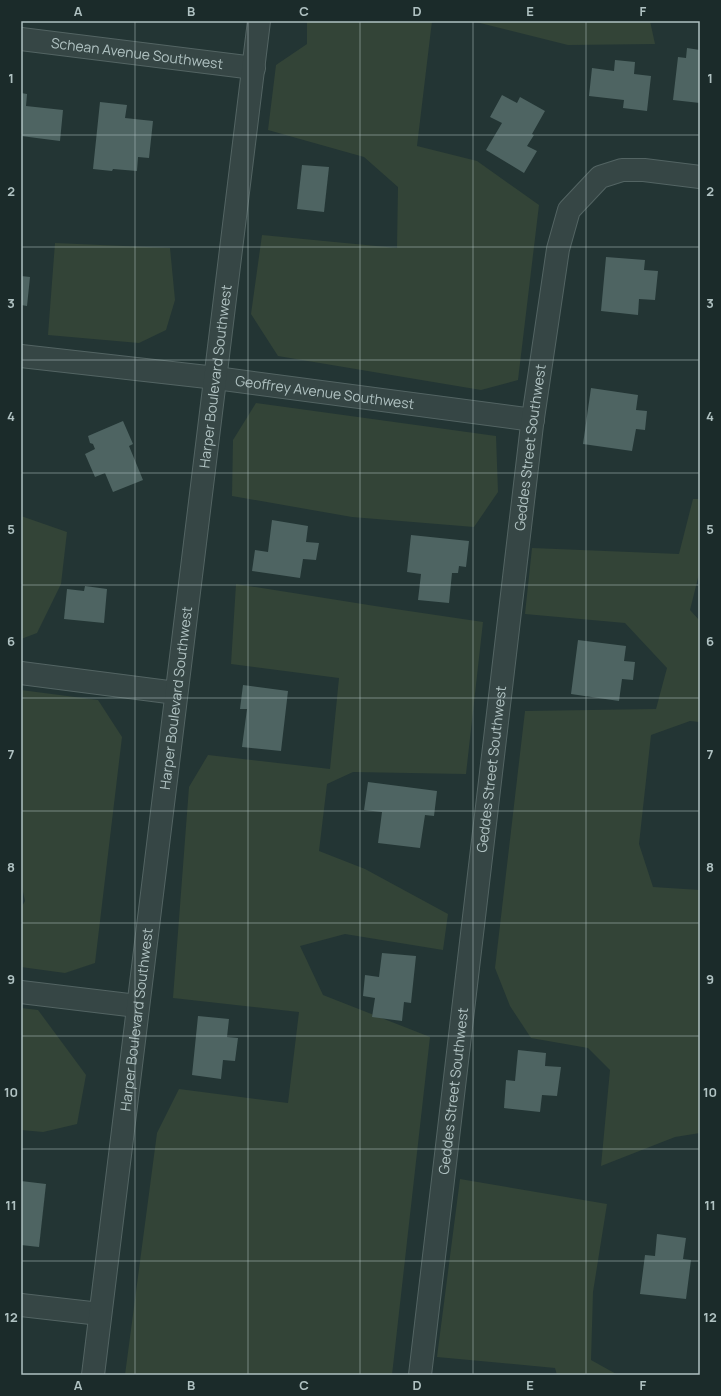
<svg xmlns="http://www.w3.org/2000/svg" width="721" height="1396" font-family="Manrope,sans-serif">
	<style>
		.green { fill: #334437 }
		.building { fill: #4e6462 }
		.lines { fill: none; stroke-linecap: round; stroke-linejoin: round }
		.minor-casing { stroke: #536463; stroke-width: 24 }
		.tertiary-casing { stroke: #536463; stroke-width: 24 }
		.minor { stroke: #364645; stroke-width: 22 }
		.tertiary { stroke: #364645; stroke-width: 22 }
		.grid { fill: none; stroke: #b0c2c2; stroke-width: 1; stroke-opacity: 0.55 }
		.labels { text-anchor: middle; stroke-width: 3; stroke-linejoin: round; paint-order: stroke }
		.street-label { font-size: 14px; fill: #b0c2c2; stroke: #1b2b2a }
		.neatline { fill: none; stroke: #b0c2c2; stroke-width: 1.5 }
		.grid-label { font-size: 13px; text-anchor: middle; font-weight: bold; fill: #b0c2c2 }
	</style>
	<rect width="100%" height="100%" fill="#233534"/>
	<!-- green -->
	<g class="green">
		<polygon points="307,21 432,21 417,146 477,161 539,205 518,380 481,390 278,356 251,314 262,235 397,248 398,187 364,157 268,130 276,65 307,44"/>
		<polygon points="472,21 650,21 655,44 568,45"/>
		<polygon points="55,243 170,248 175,300 166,330 139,343 48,335"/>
		<polygon points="256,403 496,436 498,492 474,527 352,517 232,496 233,440"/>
		<polygon points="693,499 700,499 700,570 690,610 700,621 700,722 690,721 651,735 639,844 653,887 700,890 700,1133 675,1137 601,1166 610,1070 588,1048 531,1038 510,1006 495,968 525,711 656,709 667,668 625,623 525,614 532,548 679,554"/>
		<polygon points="21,516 67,532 61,584 37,633 21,639"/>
		<polygon points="236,584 375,606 483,622 466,774 353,772 327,784 319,851 365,869 448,914 443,950 345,934 300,946 323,995 430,1037 392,1375 125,1375 157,1133 179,1089 288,1103 299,1012 173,998 189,787 208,755 330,769 339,678 231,664"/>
		<polygon points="21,690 98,700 122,737 95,963 65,973 21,967 21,908 25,901 21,883"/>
		<polygon points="21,1008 38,1010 86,1075 77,1124 43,1132 21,1130"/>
		<polygon points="460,1179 607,1204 593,1292 591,1360 618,1375 557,1375 555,1368 437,1357"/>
	</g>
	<!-- building -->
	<g class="building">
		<polygon points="687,48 700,50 699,60 700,60 700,103 673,100 678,57 686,58"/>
		<polygon points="615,60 635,62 634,74 651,76 647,111 623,108 624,100 589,96 592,68 614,71"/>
		<polygon points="21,93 27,94 26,106 63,110 60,141 21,136"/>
		<polygon points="502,95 517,103 520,97 545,111 532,134 534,135 527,146 537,151 524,173 486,150 502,123 490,117"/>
		<polygon points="100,102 127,105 125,118 153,121 149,158 138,157 137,171 113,169 112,171 93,169"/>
		<polygon points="302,165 329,167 324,212 297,209"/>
		<polygon points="606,257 645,260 644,270 658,271 655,300 639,299 638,315 601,311"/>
		<polygon points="21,276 30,277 27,306 21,305"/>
		<polygon points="591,388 638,395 636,410 647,411 645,430 636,429 632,451 583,444"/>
		<polygon points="123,421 133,444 129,446 143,480 113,492 105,473 95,477 85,454 95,449 93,444 90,443 88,436"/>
		<polygon points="272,520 308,526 306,542 319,543 316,560 303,559 300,578 252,571 255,550 268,552"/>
		<polygon points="411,535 469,541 466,567 459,566 458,573 452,573 449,603 418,600 421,574 407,572"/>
		<polygon points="85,586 107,589 104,623 64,619 67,589 84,591"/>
		<polygon points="578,640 626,646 624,661 635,662 633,680 622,679 619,701 571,694"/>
		<polygon points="243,685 288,691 281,751 242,747 247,709 240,709"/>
		<polygon points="368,782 437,791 434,816 425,815 420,848 378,843 382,812 364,810"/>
		<polygon points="382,953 416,956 411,1003 404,1002 402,1021 372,1017 375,998 363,996 365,975 379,977"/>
		<polygon points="198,1016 229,1019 227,1037 238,1038 235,1061 223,1060 221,1079 192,1075"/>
		<polygon points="518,1050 546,1053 545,1066 561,1067 557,1096 542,1095 540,1112 504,1108 506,1080 515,1081"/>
		<polygon points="21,1181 46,1184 39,1247 21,1245"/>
		<polygon points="657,1234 686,1238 683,1259 691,1260 686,1299 640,1294 645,1255 655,1256"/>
	</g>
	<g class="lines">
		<defs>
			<g id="minor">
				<path id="s1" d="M21,39l233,29"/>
				<path id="s2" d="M21,356l195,22 317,42"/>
				<polyline points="21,673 176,693"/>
				<polyline points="21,992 137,1006"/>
				<polyline points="21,1305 100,1314"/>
				<path id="s3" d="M420,1375l112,-950 26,-176 11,-39 31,-33 22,-7h22l56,7"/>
			</g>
			<g id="tertiary">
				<path id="s4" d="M93,1375l166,-1354"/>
			</g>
		</defs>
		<!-- minor casing -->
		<use href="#minor" class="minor-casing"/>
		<!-- tertiary casing -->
		<use href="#tertiary" class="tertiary-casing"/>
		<!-- minor -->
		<use href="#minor" class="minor"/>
		<!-- tertiary -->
		<use href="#tertiary" class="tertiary"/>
	</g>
	<!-- grid -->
	<path class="grid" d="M135,21v1354M248,21v1354M360,21v1354M473,21v1354M586,21v1354M21,135h679M21,247h679M21,360h679M21,473h679M21,585h679M21,698h679M21,811h679M21,923h679M21,1036h679M21,1149h679M21,1261h679"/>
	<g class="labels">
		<!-- street labels -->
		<g class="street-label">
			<text dy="5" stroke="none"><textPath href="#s1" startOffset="117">Schean Avenue Southwest</textPath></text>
			<text dy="5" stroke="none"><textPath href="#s4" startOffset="1006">Harper Boulevard Southwest</textPath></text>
			<text dy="5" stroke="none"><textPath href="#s2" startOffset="306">Geoffrey Avenue Southwest</textPath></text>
			<text dy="5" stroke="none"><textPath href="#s3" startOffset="934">Geddes Street Southwest</textPath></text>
			<text dy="5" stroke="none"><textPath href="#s4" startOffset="682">Harper Boulevard Southwest</textPath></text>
			<text dy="5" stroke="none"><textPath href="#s3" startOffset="610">Geddes Street Southwest</textPath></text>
			<text dy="5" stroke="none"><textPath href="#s4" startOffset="358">Harper Boulevard Southwest</textPath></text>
			<text dy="5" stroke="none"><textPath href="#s3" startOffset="286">Geddes Street Southwest</textPath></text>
		</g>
	</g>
	<!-- border -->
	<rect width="721" height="1396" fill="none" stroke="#1b2b2a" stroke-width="44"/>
	<rect x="22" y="22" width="677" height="1352" class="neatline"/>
	<g class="grid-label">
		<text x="78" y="16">A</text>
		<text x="191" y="16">B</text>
		<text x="304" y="16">C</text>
		<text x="417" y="16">D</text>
		<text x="530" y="16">E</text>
		<text x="643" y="16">F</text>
		<text x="11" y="83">1</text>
		<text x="710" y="83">1</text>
		<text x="11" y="196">2</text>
		<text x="710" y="196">2</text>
		<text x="11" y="308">3</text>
		<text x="710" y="308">3</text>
		<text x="11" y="421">4</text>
		<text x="710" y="421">4</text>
		<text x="11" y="534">5</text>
		<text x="710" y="534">5</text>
		<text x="11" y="646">6</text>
		<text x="710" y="646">6</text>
		<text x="11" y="759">7</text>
		<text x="710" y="759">7</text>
		<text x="11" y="872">8</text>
		<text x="710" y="872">8</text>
		<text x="11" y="984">9</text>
		<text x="710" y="984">9</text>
		<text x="11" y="1097">10</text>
		<text x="710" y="1097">10</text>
		<text x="11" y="1210">11</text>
		<text x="710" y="1210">11</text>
		<text x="11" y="1322">12</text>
		<text x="710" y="1322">12</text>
		<text x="78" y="1390">A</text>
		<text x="191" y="1390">B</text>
		<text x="304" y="1390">C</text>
		<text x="417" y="1390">D</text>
		<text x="530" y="1390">E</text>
		<text x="643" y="1390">F</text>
	</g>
</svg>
